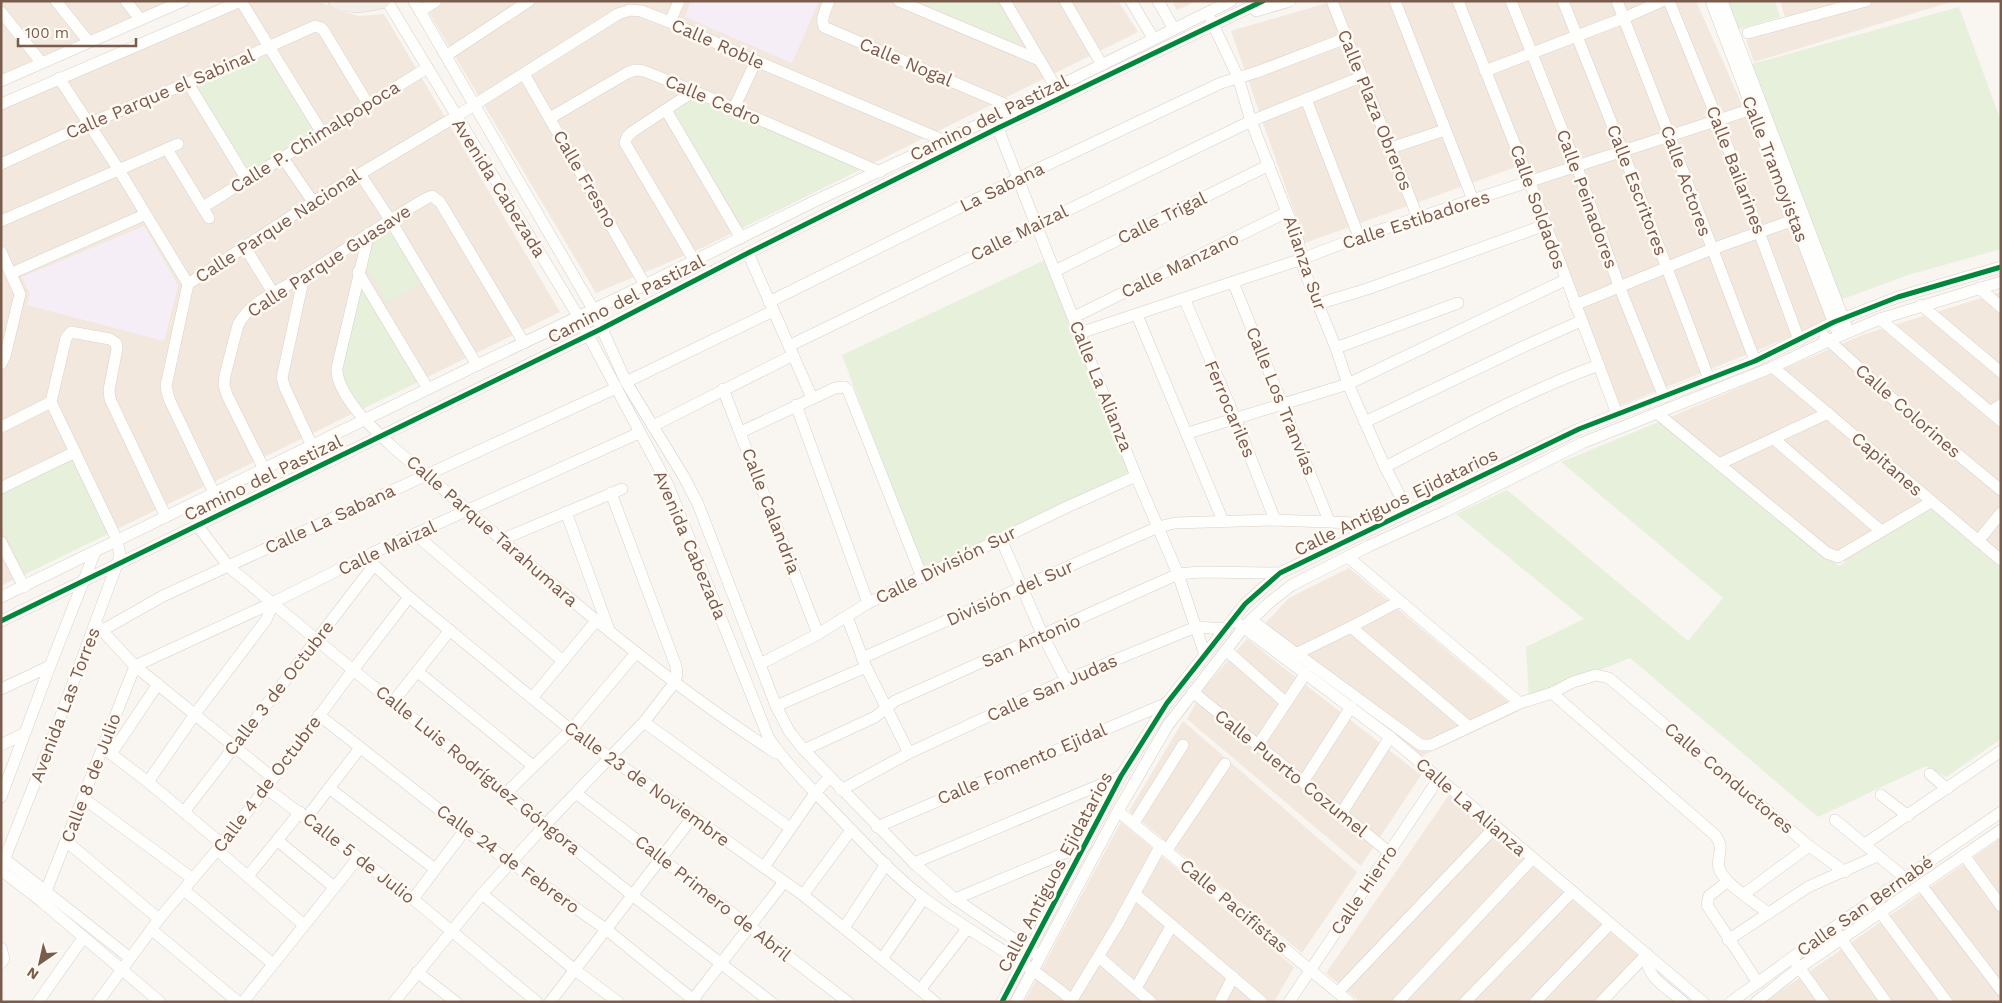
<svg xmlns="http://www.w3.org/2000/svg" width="2002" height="1003" font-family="'Work Sans',sans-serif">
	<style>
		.residential { fill: #f2e8de }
		.education { fill: #f6eef6 }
		.green { fill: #e7f0db }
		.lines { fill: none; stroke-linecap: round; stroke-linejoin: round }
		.minor-casing { stroke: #d7d1cb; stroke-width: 12 }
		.major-casing { stroke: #dad1cc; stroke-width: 15 }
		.minor { stroke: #fefefd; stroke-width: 11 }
		.major { stroke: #f3eee8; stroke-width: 14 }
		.cycleway-casing { stroke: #fffaf3; stroke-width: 8 }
		.cycleway { stroke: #00873e; stroke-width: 5 }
		.labels { text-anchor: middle; stroke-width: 5; stroke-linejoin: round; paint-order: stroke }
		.street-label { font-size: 18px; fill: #7a5c4d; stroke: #fffaf3 }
	</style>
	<rect width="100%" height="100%" fill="#f9f5f0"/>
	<!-- residential -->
	<g class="residential">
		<polygon points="1,1 180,1 1,79"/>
		<polygon points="244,1 320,1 336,10 359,16 384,14 560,312 1,586 1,110"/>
		<polygon points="422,1 1118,1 1138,32 700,249 596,293"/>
		<polygon points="1172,1 1197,1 1177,10"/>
		<polygon points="1334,1 1696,1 1837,318 1617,407 1527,163 1305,243 1231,31"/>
		<polygon points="1780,1 1954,1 1754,62 1746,40 1786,20"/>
		<polygon points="2001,292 2001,688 1668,418 1865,334"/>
		<polygon points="1349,568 1519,711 1422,756 1258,631 1289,598"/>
		<polygon points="1247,639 1421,775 1361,866 1187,719 1205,687"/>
		<polygon points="1183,721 1357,872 1302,953 1129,811"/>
		<polygon points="1449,795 1639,956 1593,1002 1360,1002 1326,973"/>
		<polygon points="1121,822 1294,967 1274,1002 1024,1002"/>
		<polygon points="2001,838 2001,1002 1764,1002 1829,958"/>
	</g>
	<!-- education -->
	<g class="education">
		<polygon points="691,1 819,1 792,63 685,17"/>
		<polygon points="144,226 178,285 164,341 27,305 30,294 22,277"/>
	</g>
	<!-- green -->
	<g class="green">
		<polygon points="918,1 997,1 1021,45"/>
		<polygon points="1725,1 1775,1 1780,17 1736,30"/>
		<polygon points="1959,7 2001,121 2001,249 1908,275 1840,300 1752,64"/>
		<polygon points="266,56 314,132 250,173 196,85"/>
		<polygon points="695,96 861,169 743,227 673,110"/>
		<polygon points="389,229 421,282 387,303 367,268 375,238"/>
		<polygon points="1045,260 1129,472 924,571 842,355"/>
		<polygon points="360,285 418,382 360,410 339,370"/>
		<polygon points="1659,422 1839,566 1929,508 2001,568 2001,739 1946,777 1926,766 1818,817 1630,658 1529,698 1526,647 1584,619 1456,514 1507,490 1688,641 1723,598 1561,462"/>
		<polygon points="72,459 110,533 25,574 1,526 1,494"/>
	</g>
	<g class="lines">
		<defs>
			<g id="minor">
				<polyline points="56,1 88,41"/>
				<polyline points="126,1 140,19"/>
				<polyline points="241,1 322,133"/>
				<path d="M387,1l191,315 90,169 101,254c19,27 43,50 66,74 29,30 58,62 91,87 48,35 102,62 148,102"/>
				<polyline points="414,1 593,309 626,382 684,477 698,504 776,706 789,731 804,750 914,863 955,899 1035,953"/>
				<path d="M829,1c-3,8 -9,18 -5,26l190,81"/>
				<polyline points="899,1 1039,60"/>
				<polyline points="1005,1 1055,86"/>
				<polyline points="1065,1 1102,65"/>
				<polyline points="1131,1 1153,38"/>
				<polyline points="1158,1 1174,29"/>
				<polyline points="1332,1 1418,218"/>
				<polyline points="1395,1 1473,200"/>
				<polyline points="1458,1 1530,183 1617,414"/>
				<polyline points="1511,1 1577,167 1619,286 1664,397"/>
				<polyline points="1563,1 1623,152 1709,379"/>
				<polyline points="1617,1 1670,137 1755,361"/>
				<polyline points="1669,1 1718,121 1799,340"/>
				<polyline points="1711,1 1836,329"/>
				<polyline points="1722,1 1846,326"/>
				<polyline points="420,11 436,1"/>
				<polyline points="1256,11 1290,1"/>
				<polyline points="1,12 41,62"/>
				<polyline points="1211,20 1238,77 1251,121 1298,240 1304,270 1336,348 1348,384 1385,467 1408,511"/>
				<polyline points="670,22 679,1"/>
				<polyline points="1748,33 1866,1"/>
				<polyline points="447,55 529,1"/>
				<polyline points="1485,71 1624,18 1662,1"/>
				<polyline points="524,74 645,285"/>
				<polyline points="59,78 119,170 188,284"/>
				<polyline points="1,81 183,1"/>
				<polyline points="188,83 247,180"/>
				<polyline points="1306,99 1359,237"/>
				<polyline points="1,104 241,1"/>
				<polyline points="734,108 756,61"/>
				<polyline points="666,110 741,238"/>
				<polyline points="550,118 627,73 635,70 644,71 694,91 880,172"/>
				<polyline points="995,121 1136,476 1178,574 1205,655"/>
				<polyline points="1391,148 1445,130"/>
				<polyline points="167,149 209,218"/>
				<polyline points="283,158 313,202"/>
				<polyline points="1,164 90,123 188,83 315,26 321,28 324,31 368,104"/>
				<polyline points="360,174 389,218 477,365"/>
				<polyline points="203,207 427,68"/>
				<polyline points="1,221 178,144"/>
				<path d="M369,233l-32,135c-1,14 12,33 21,44 33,38 75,67 112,100 97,86 197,171 306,241"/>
				<polyline points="245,247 273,293"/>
				<polyline points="1,252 20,294 5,356 1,364"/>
				<polyline points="748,253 812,398"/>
				<polyline points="694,260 625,143 627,137 632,132 694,91"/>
				<polyline points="1055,271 1269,165"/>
				<polyline points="358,272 428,389"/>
				<polyline points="12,273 144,215"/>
				<polyline points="304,276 282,378 285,388 312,446"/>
				<polyline points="1233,282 1329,521"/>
				<polyline points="1979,288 2001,307"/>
				<polyline points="1184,298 1235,418 1275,520"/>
				<polyline points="769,302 1019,178 1221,83 1257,72 1346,38"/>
				<polyline points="1318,304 1370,288 1545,225"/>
				<polyline points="1575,305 1712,249 1794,220"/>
				<polyline points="1921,305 2001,372"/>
				<polyline points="1137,315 1223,521"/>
				<polyline points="1074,317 1287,212"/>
				<polyline points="1880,319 2001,421"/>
				<polyline points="1080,333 1302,259 1359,237 1752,109"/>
				<polyline points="1825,337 1916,420 2001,490"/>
				<polyline points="789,346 1251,121 1361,77"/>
				<polyline points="1336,348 1458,303"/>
				<polyline points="1773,367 2001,560"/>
				<polyline points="626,382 773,311"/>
				<polyline points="723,389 818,634"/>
				<polyline points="796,405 868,603"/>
				<polyline points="1990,412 2001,405"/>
				<polyline points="1657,413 1827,553 1838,557 1843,554 1931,502"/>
				<polyline points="1365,422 1527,345 1581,321"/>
				<polyline points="653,426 793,355"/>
				<polyline points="1,427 51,402"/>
				<polyline points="741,432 835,388 844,387 848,390 922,577"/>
				<polyline points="1188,433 1348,384 1565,280"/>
				<polyline points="1774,439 1881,531"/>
				<polyline points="1719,464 1828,413"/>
				<path d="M1385,467c70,-36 139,-75 214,-102"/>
				<path d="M264,469l-37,-74 -3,-10 1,-10 13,-50c12,-24 44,-36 66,-49 41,-26 81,-54 123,-78l5,-2 8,6 84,141"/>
				<polyline points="1,488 75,452"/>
				<polyline points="214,493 169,399 166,386 188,284 313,202 455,117 618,14 630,10 641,11 670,22 756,61 945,141"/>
				<polyline points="566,512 609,630"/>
				<polyline points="197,525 229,567 353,670 632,895 771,1002"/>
				<polyline points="416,535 563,661"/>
				<polyline points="1001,539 1043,636 1066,680"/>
				<polyline points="501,540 622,489"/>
				<polyline points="1978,541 2001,513"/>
				<polyline points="1,542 24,587"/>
				<polyline points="368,555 374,565 409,597 571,730 803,895 935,1002"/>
				<polyline points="1348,557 1520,703"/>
				<polyline points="1,597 477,365 645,285 815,201 1014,108 1231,1"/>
				<polyline points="847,617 866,667 909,753"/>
				<polyline points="1251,620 1421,745 1431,745 1520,703 1552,693 1573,682 1596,675 1609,678 1809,846 1845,872"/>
				<polyline points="1,621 601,329 748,253 998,128 1263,1"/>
				<polyline points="1239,624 1390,737 1703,1002"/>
				<polyline points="97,625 135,666 273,778"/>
				<polyline points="1351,627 1469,727"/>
				<polyline points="101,631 163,596 616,388"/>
				<polyline points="1226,650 1285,702"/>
				<polyline points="1298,653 1351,627 1400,601"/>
				<polyline points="862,658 1158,527 1175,523 1275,520 1380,524"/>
				<polyline points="760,664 818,634 868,603 1067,507 1136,476"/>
				<polyline points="418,672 533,766"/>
				<polyline points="1,689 50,666"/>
				<polyline points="1193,692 1390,853"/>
				<path d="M1552,693l163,142c11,14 1,20 4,33 4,15 37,35 49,45"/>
				<polyline points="532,698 596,621"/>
				<polyline points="393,702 450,630"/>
				<polyline points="776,706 866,667"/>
				<polyline points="319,715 465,830 607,930 696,1002"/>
				<polyline points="644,722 790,828"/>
				<polyline points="1,745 25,733"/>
				<polyline points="1258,745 1306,673"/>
				<polyline points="102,747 148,782 222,844"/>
				<polyline points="804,750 875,717 895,701 1178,574 1200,572 1280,573"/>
				<polyline points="111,754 158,684"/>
				<polyline points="1930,774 1947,789"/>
				<polyline points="148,782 195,714 266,620 274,602"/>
				<polyline points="1303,782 1351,707"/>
				<polyline points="266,788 413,899 537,1002"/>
				<polyline points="329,788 435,869"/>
				<polyline points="841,790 909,753 1066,680 1196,627 1226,629"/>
				<polyline points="506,793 571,730 636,653"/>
				<polyline points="577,794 848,1002"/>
				<polyline points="1881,795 1908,816"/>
				<polyline points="1,797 50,666 95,552"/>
				<polyline points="83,798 193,879"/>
				<polyline points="1118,811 1349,1002"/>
				<polyline points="184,812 374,565"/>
				<polyline points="1341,814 1390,737"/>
				<polyline points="307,817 360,748"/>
				<polyline points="1835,820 1905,878"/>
				<polyline points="1134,823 1183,745"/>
				<polyline points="877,827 1167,703"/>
				<polyline points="66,841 159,919"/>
				<polyline points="278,841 334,887"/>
				<polyline points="1865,844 2001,751"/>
				<polyline points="217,850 304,925"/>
				<polyline points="1167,850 1225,764"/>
				<polyline points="1964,855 2001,906"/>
				<polyline points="1,856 130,958"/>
				<polyline points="914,863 1121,776"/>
				<polyline points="764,867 815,793 829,778"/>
				<polyline points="1,868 53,737 120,556 117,540 51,402 66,338 71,332 110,339 116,343 117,349 109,390 110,399 166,517"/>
				<polyline points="1,870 41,901 160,1002"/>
				<polyline points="248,876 300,812"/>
				<polyline points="1728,881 1709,896 1707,905 1758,983"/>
				<polyline points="1921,885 2001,990"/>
				<polyline points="184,890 273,964"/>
				<polyline points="46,891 135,666 274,602 368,555 639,433"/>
				<polyline points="482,894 575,970 618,1002"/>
				<polyline points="1135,894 1262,1002"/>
				<polyline points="1744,894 1809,846"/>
				<polyline points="803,895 851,830"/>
				<polyline points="413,899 465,830"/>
				<polyline points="955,899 1086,844"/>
				<polyline points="1880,912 1947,1002"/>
				<polyline points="844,928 886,864"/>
				<polyline points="151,929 238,1002"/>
				<polyline points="1837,933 1886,1002"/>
				<polyline points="1728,940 1808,887 1877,856"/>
				<polyline points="1,948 4,959 1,963"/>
				<path d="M1647,954c-3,23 21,34 36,48"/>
				<polyline points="1099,957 1151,1002"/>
				<polyline points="882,959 924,898"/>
				<polyline points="1796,963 1824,1002"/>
				<polyline points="417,972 456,1002"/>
				<polyline points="1136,988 1172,925"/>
				<polyline points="920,990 967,929"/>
				<polyline points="1338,992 1495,827"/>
				<polyline points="1072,1000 1118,924 1161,845"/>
				<polyline points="38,1002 83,938"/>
				<polyline points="98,1002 159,919 217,850 266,788 353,670 409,597"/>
				<polyline points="243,1002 358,858"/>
				<polyline points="394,1002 482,894 546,824 644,722 675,682 677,674 676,666 611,493"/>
				<polyline points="550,1002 692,818"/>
				<polyline points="691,1002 784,882"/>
				<polyline points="1002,1002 1121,776 1167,703 1245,604 1280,573 1579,429 1755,361 1834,322 1898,297 2001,267"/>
				<polyline points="1016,1002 1118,811 1168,725 1244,627 1270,602 1292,585 1369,546 1446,511 1582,443 1773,367 1828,341 1880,319 2001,282"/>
				<polyline points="1220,1002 1233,977"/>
				<polyline points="1289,1002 1439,778"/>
				<polyline points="1398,1002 1532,859"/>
				<polyline points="1465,1002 1572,892"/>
				<polyline points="1535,1002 1610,924"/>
				<polyline points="1601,1002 1647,954"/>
				<polyline points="1731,1002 1833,928 2001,812"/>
				<polyline points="1756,1002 1799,968 2001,830"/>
			</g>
			<path id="major" d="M335,1c16,7 32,4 48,0"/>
		</defs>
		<!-- minor casing -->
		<use href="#minor" class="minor-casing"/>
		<!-- major casing -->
		<use href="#major" class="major-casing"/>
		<!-- minor -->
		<use href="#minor" class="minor"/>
		<!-- major -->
		<use href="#major" class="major"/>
		<defs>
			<g id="cycleway">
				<polyline points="1,621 601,329 748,253 998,128 1263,1"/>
				<polyline points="1002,1002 1121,776 1167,703 1245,604 1280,573 1579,429 1755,361 1834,322 1898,297 2001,267"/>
			</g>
		</defs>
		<!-- cycleway casing -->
		<use href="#cycleway" class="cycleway-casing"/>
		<!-- cycleway -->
		<use href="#cycleway" class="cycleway"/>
	</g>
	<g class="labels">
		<!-- street labels -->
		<g class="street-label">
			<text transform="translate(718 44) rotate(24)" y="6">Calle Roble</text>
			<text transform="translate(906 62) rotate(23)" y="6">Calle Nogal</text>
			<text transform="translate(160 94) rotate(-23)" y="6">Calle Parque el Sabinal</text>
			<text transform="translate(713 100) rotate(23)" y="6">Calle Cedro</text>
			<text transform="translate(1375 110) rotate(68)" y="6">Calle Plaza Obreros</text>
			<text transform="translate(989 118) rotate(-26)" y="6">Camino del Pastizal</text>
			<text transform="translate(315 137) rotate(-32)" y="6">Calle P. Chimalpopoca</text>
			<text transform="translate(1775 169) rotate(69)" y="6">Calle Tramoyistas</text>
			<text transform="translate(1736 170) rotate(69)" y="6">Calle Bailarines</text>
			<text transform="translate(585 179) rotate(60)" y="6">Calle Fresno</text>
			<text transform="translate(1686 181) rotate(70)" y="6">Calle Actores</text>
			<text transform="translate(1002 187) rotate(-26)" y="6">La Sabana</text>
			<text transform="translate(499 188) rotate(58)" y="6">Avenida Cabezada</text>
			<text transform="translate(1637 190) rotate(69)" y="6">Calle Escritores</text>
			<text transform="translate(1587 199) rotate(70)" y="6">Calle Peinadores</text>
			<text transform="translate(1538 207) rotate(70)" y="6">Calle Soldados</text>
			<text transform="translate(1162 218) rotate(-26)" y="6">Calle Trigal</text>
			<text transform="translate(1416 220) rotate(-18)" y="6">Calle Estibadores</text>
			<text transform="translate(278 226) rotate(-33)" y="6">Calle Parque Nacional</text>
			<text transform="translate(1019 233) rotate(-26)" y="6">Calle Maizal</text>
			<text transform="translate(329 261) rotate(-33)" y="6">Calle Parque Guasave</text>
			<text transform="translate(1305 263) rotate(71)" y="6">Alianza Sur</text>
			<text transform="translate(1180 265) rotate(-26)" y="6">Calle Manzano</text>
			<text transform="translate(626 299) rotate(-27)" y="6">Camino del Pastizal</text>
			<text transform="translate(1101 386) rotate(68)" y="6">Calle La Alianza</text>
			<text transform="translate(1281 401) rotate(68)" y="6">Calle Los Tranvías</text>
			<text transform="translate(1230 409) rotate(67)" y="6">Ferrocariles</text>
			<text transform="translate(1908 411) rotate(41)" y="6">Calle Colorines</text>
			<text transform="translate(1887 464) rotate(41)" y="6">Capitanes</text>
			<text transform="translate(263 478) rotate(-26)" y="6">Camino del Pastizal</text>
			<text transform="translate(1396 502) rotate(-26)" y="6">Calle Antiguos Ejidatarios</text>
			<text transform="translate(771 511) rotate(69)" y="6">Calle Calandria</text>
			<text transform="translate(330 519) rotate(-25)" y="6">Calle La Sabana</text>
			<text transform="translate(492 531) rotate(41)" y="6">Calle Parque Tarahumara</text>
			<text transform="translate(690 545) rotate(67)" y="6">Avenida Cabezada</text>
			<text transform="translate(387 548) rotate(-25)" y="6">Calle Maizal</text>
			<text transform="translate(946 565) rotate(-26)" y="6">Calle División Sur</text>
			<text transform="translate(1010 593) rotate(-24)" y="6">División del Sur</text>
			<text transform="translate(1031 641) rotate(-24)" y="6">San Antonio</text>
			<text transform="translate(279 688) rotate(-52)" y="6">Calle 3 de Octubre</text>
			<text transform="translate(1052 688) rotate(-24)" y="6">Calle San Judas</text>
			<text transform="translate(65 705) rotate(-69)" y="6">Avenida Las Torres</text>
			<text transform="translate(1022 764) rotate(-23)" y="6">Calle Fomento Ejidal</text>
			<text transform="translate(478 770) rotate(39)" y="6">Calle Luis Rodríguez Góngora</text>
			<text transform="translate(1291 773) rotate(39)" y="6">Calle Puerto Cozumel</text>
			<text transform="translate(91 778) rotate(-69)" y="6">Calle 8 de Julio</text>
			<text transform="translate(1729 778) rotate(40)" y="6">Calle Conductores</text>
			<text transform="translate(267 784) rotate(-53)" y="6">Calle 4 de Octubre</text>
			<text transform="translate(647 784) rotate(36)" y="6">Calle 23 de Noviembre</text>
			<text transform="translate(1471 807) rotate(41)" y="6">Calle La Alianza</text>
			<text transform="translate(359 858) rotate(38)" y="6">Calle 5 de Julio</text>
			<text transform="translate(508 859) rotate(36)" y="6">Calle 24 de Febrero</text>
			<text transform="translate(1055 872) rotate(-62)" y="6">Calle Antiguos Ejidatarios</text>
			<text transform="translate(1364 890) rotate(-56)" y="6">Calle Hierro</text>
			<text transform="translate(713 898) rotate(38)" y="6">Calle Primero de Abril</text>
			<text transform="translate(1234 906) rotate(40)" y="6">Calle Pacifistas</text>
			<text transform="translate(1865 906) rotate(-35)" y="6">Calle San Bernabé</text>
		</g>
	</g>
	<!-- border -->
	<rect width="2002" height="1003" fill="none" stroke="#7a5c4d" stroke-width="5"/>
	<!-- north arrow -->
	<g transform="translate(40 963) rotate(214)" stroke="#fffaf3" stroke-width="4" paint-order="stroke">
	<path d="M0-4L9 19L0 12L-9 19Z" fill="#7a5c4d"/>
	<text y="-8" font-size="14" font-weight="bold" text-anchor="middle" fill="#7a5c4d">N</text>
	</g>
	<!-- scale -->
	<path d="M18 38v8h118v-8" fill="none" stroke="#7a5c4d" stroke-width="2.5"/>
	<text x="25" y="38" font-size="15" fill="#7a5c4d" stroke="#fffaf3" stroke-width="4" paint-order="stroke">100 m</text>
</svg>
